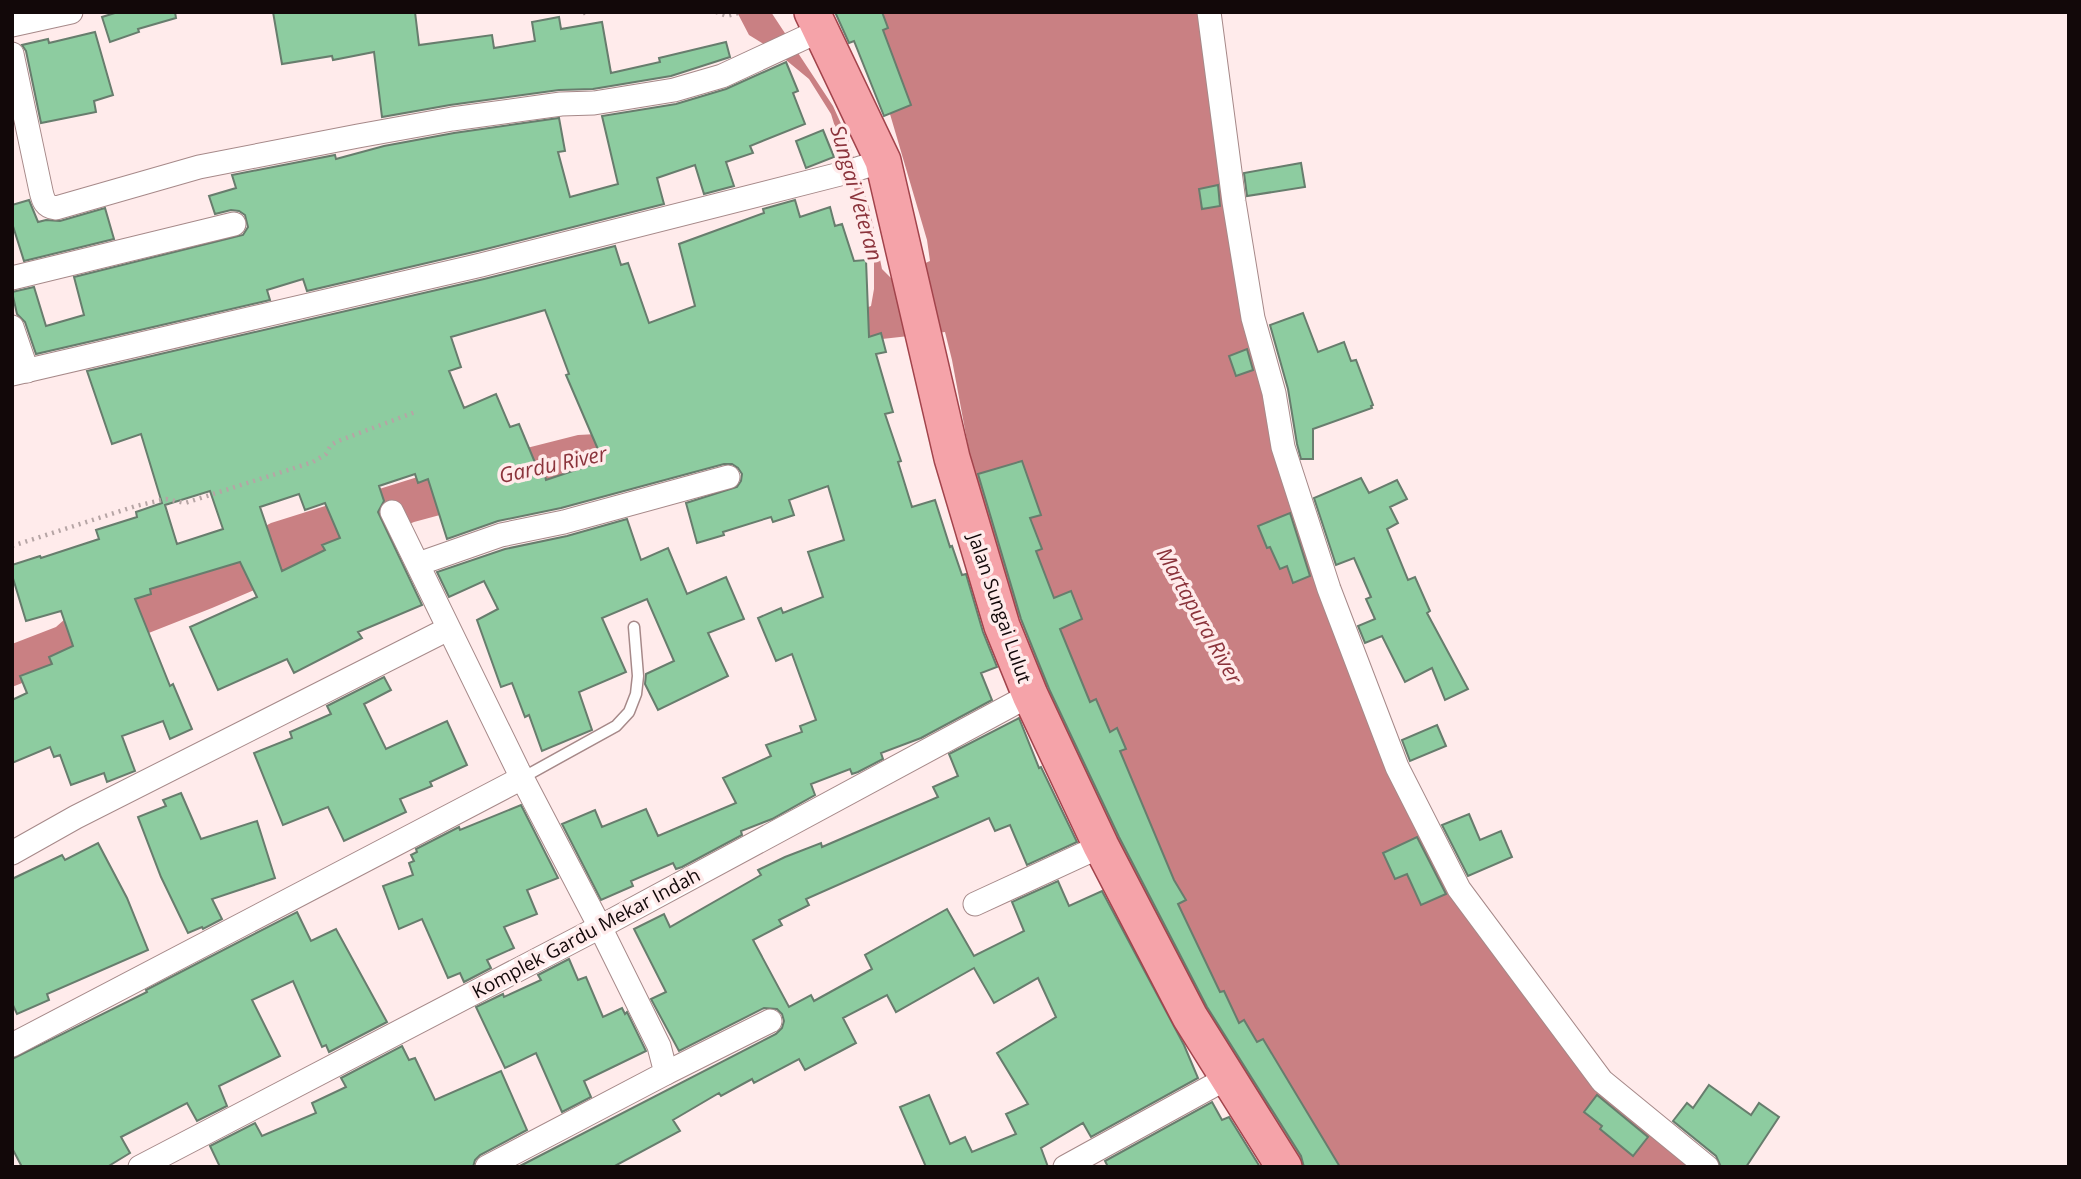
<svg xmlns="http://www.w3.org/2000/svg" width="2081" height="1179" font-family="'Open Sans',sans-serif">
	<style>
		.water { fill: #c98083 }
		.building { fill: #8dcca0; stroke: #677d6d; stroke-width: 2; fill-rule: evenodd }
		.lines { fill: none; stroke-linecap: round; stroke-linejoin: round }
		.lane-casing { stroke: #a68989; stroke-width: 13 }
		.street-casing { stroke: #a68989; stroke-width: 25 }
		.primary-casing { stroke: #a2444c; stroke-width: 38 }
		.path { stroke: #b6a5a5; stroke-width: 4.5; stroke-dasharray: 2 5; stroke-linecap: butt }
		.lane { stroke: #fff; stroke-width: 10 }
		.street { stroke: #fff; stroke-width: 23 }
		.primary { stroke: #f5a3a9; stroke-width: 35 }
		.labels { text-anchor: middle; stroke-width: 7; stroke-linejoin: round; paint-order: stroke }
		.street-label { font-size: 19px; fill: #120809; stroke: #ffebeb }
		.water-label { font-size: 21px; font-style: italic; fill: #8b333b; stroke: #ffebeb }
	</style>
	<rect width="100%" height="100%" fill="#ffebeb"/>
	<!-- water -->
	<polygon class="water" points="737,12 771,12 833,106 848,139 870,211 882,269 891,278 930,261 927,240 860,12 1205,12 1245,317 1423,832 1594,1081 1698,1167 1298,1167 1173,970 1090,797 983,526 952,360 945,332 882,339 566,481 414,522 212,608 12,687 12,644 56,627 74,611 172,576 271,523 443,469 578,435 635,432 800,332 871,306 874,289 874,257 869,255 861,211 831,114 809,79 775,51 749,35"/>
	<!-- building -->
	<g class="building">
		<polygon points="118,12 175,12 176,18 138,29 139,32 110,42 102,17"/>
		<polygon points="273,12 415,12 419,45 492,35 494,48 535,41 532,22 559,17 561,29 602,22 611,73 660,62 659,58 726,42 730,57 671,76 593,89 559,90 450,105 382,117 374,52 333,60 332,56 282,64"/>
		<polygon points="835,12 882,12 888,28 883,30 911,105 884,116 854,41 849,43"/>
		<polygon points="95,32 113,95 94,101 96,112 41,123 26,51 22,45 48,39 49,43"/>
		<polygon points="786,62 798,91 793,93 805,124 750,146 753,153 726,162 734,186 704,194 695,165 657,178 664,204 478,251 307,291 303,279 267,290 270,300 36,354 25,322 17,314 12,292 34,287 46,326 84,315 74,277 243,235 248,227 245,215 239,211 231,210 215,214 209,196 236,188 232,175 335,155 336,159 384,146 454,133 559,118 565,151 558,152 570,197 618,184 602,116 676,104 726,89"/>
		<polygon points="823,130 834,157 806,168 796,141"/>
		<polygon points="1301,163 1305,187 1247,196 1244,173"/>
		<polygon points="1218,185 1220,206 1202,209 1199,189"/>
		<polygon points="29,200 38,222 46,220 60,221 105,208 114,239 24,261 12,223 12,205"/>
		<path d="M795,200l5,17 30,-10 5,19 7,-2 12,37 12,-1 3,77 12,-4 5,19 -10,2 17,58 -8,2 16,47 -3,1 14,45 23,-7 15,47 2,-1 10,29 4,-1 17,58 14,35 -16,6 11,27 -71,38 -40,15 2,6 -25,13 -6,2 -2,-5 -39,15 4,11 -43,24 -31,12 1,4 -60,32 -6,2 -3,-6 -42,18 2,5 -32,14 -39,-76 33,-14 7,17 44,-18 12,27 78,-33 -13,-25 48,-22 -5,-11 36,-13 -2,-6 16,-6 -24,-66 -16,7 -18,-43 23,-10 2,5 40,-16 -15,-45 36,-12 -16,-54 -39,14 5,15 -21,7 -2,-5 -48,15 1,3 -27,8 -11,-40 51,-16 4,-6 1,-7 -4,-6 -6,-4h-8l-163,44 -63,13 -51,18 -19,-60 -10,4 -3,-9 -36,12 5,15 -6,11 44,93 -64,27 4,6 -68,35 -7,-14 -69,31 -28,-63 67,-30 -17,-35 -90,27 1,5 -16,5 35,87 3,-2 19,45 -22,10 -7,-18 -41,15 13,35 -28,11 -3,-9 -33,12 -11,-30 -6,2 -4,-10 -38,16v-63l15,-7 -7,-17 32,-12 -3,-7 24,-11 -12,-35 -35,10 -14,-46v-10l28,-9 1,2 58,-19 -3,-9 41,-13 -1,-5 26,-9 -21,-69 -29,10 -25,-73 397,-92 131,-33 6,19 7,-2 21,60 46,-17 -16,-62 85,-31 -1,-4zM545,310l24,64 -3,1 37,86 -57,19 -1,-4 -4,1 -22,-53 -9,3 -14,-33 -32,14 -15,-37 12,-4 -10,-30zM210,491l13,38 -46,15 -12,-39zM299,494l6,16 20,-7 15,35 -18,7 3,5 -43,21 -22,-64z"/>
		<polygon points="1303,313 1318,352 1344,342 1351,361 1356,360 1373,405 1371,406 1372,408 1313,429 1313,459 1301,459 1297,444 1288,389 1270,325"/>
		<polygon points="1247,349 1253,370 1236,376 1229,356"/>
		<polygon points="1022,461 1041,515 1030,518 1042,549 1036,551 1054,598 1071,591 1082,619 1060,629 1090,702 1096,699 1110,732 1117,728 1126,749 1120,751 1174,880 1186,900 1178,904 1220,992 1224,991 1239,1023 1244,1020 1257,1042 1263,1039 1340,1167 1304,1167 1301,1156 1207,1007 1119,837 1050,691 1021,619 978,474"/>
		<polygon points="1361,478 1369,493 1397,480 1407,499 1390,507 1398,523 1387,529 1408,580 1415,577 1430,611 1427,613 1468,689 1445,700 1432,668 1405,682 1382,636 1365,643 1358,626 1375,619 1366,599 1371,597 1354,558 1336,565 1314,498"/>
		<polygon points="1290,513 1310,576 1293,583 1287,566 1280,569 1270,547 1267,548 1258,526"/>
		<polygon points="627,519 641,560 668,548 687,594 726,577 744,619 708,633 728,676 658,710 645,684 646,674 674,661 647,599 602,618 626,672 579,692 592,730 542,751 529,715 525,717 512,683 501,687 477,620 498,609 484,581 449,597 437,572 505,549 567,536"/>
		<polygon points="384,677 391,690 364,704 386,749 447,721 467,765 430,782 432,786 400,799 406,812 344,841 328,807 283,825 254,753 292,738 290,732 331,714 327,706"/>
		<polygon points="1019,718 1039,768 1041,767 1077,842 1027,865 1010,825 995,831 989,818 806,899 809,905 779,920 782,925 753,940 789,1007 811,995 814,1001 872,969 865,955 947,909 974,956 1024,931 1012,902 1058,881 1069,906 1102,891 1184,1045 1198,1078 1091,1137 1083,1123 1041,1148 1048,1167 926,1167 900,1107 929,1095 950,1144 965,1137 972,1152 1016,1134 1006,1114 1028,1104 997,1053 1056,1017 1038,978 994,1003 974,968 896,1012 887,995 843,1018 856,1043 805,1070 799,1059 754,1083 752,1079 721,1096 719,1093 673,1120 680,1131 613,1167 518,1167 776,1034 782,1028 784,1021 782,1014 777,1009 764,1008 679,1051 651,999 666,992 634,929 664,914 670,927 761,875 758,870 785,857 821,843 822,847 938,797 933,787 958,776 949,754"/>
		<polygon points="1437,725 1446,746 1410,761 1402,740"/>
		<polygon points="181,793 201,839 257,821 275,878 212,899 222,919 203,929 202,927 188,933 161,877 138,817 166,806 163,800"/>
		<polygon points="521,805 558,878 527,890 537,914 504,927 514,948 487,960 491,968 464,982 460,973 448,978 422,919 399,929 383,886 413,875 409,863 414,861 411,855 417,852 416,849 459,827 460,830"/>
		<polygon points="1469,814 1480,840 1501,831 1512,857 1468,876 1442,825"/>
		<polygon points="1417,837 1446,894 1421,905 1407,874 1395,879 1383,853"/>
		<polygon points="98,843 127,898 148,950 47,994 49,1000 17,1014 12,1003 12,879 62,855 65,860"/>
		<polygon points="297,912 311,941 336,929 387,1022 329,1052 326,1045 322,1047 293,981 252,1000 280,1056 219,1086 227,1106 197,1121 187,1103 121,1137 130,1153 107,1167 22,1167 12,1148 12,1059 147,992 146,990"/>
		<polygon points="569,959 578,980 586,977 603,1017 622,1008 625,1014 627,1012 646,1051 584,1081 591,1097 562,1112 536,1053 505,1068 476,1007 503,994 504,997 541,980 538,975"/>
		<polygon points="402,1046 409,1060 415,1058 435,1100 501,1071 527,1130 480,1155 475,1160 473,1167 220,1167 210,1146 255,1123 262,1136 316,1113 312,1103 346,1087 341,1078"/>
		<polygon points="1709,1085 1751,1115 1759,1103 1779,1117 1746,1167 1721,1167 1716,1156 1673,1121 1687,1103 1693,1108"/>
		<polygon points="1597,1095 1648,1137 1633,1156 1600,1129 1602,1126 1584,1112"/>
		<polygon points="1212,1102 1222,1120 1229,1117 1260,1167 1108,1167 1105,1161"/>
	</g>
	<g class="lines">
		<defs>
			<polyline id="lane" points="522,778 616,726 629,712 636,694 638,676 634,627"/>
			<g id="street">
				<polyline points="1209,12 1234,202 1253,318 1274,393 1283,447 1329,589 1397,767 1459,889 1602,1081 1707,1167"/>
				<polyline points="12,25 71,12"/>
				<path d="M12,54l29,137c2,9 4,16 15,17l143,-41 159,-31 94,-17 109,-15 33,-1 80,-13 48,-14 99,-46"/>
				<polyline points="12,278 234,224"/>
				<polyline points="12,327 27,371"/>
				<polyline points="12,374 481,265 844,173 883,161"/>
				<polyline points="392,512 518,770 600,927 659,1046 666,1073 487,1167"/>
				<polyline points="418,564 501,535 564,522 728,477"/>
				<polyline points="12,853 76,817 448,629"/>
				<polyline points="975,904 1101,846"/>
				<polyline points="12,1045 522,778"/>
				<polyline points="666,1073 770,1021"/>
				<polyline points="140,1167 600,927 1030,695"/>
				<polyline points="1065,1167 1227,1078"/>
			</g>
			<polyline id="primary" points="812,12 883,161 952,458 1002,626 1030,695 1101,846 1190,1017 1284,1167"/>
		</defs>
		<!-- lane casing -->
		<use href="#lane" class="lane-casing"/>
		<!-- street casing -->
		<use href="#street" class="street-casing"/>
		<!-- primary casing -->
		<use href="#primary" class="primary-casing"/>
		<!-- path -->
		<g class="path">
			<polyline points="716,12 727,16 742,12"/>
			<polyline points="583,13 589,12"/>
			<polyline points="12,546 136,506 166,499 185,503 313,462 326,454 331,445 338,441 418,411"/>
		</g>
		<!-- lane -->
		<use href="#lane" class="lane"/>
		<!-- street -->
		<use href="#street" class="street"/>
		<!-- primary -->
		<use href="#primary" class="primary"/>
	</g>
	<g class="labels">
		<!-- street labels -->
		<g class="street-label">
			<text transform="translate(1000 608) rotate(71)" y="7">Jalan Sungai Lulut</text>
			<text transform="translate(586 933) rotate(-28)" y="7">Komplek Gardu Mekar Indah</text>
		</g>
		<!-- water labels -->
		<g class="water-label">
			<text transform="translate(856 193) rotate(74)" y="7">Sungai Veteran</text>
			<text transform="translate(553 465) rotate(-12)" y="7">Gardu River</text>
			<text transform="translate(1199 616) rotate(61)" y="7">Martapura River</text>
		</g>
	</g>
	<!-- border -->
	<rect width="2081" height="1179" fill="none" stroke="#120809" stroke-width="28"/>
</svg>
